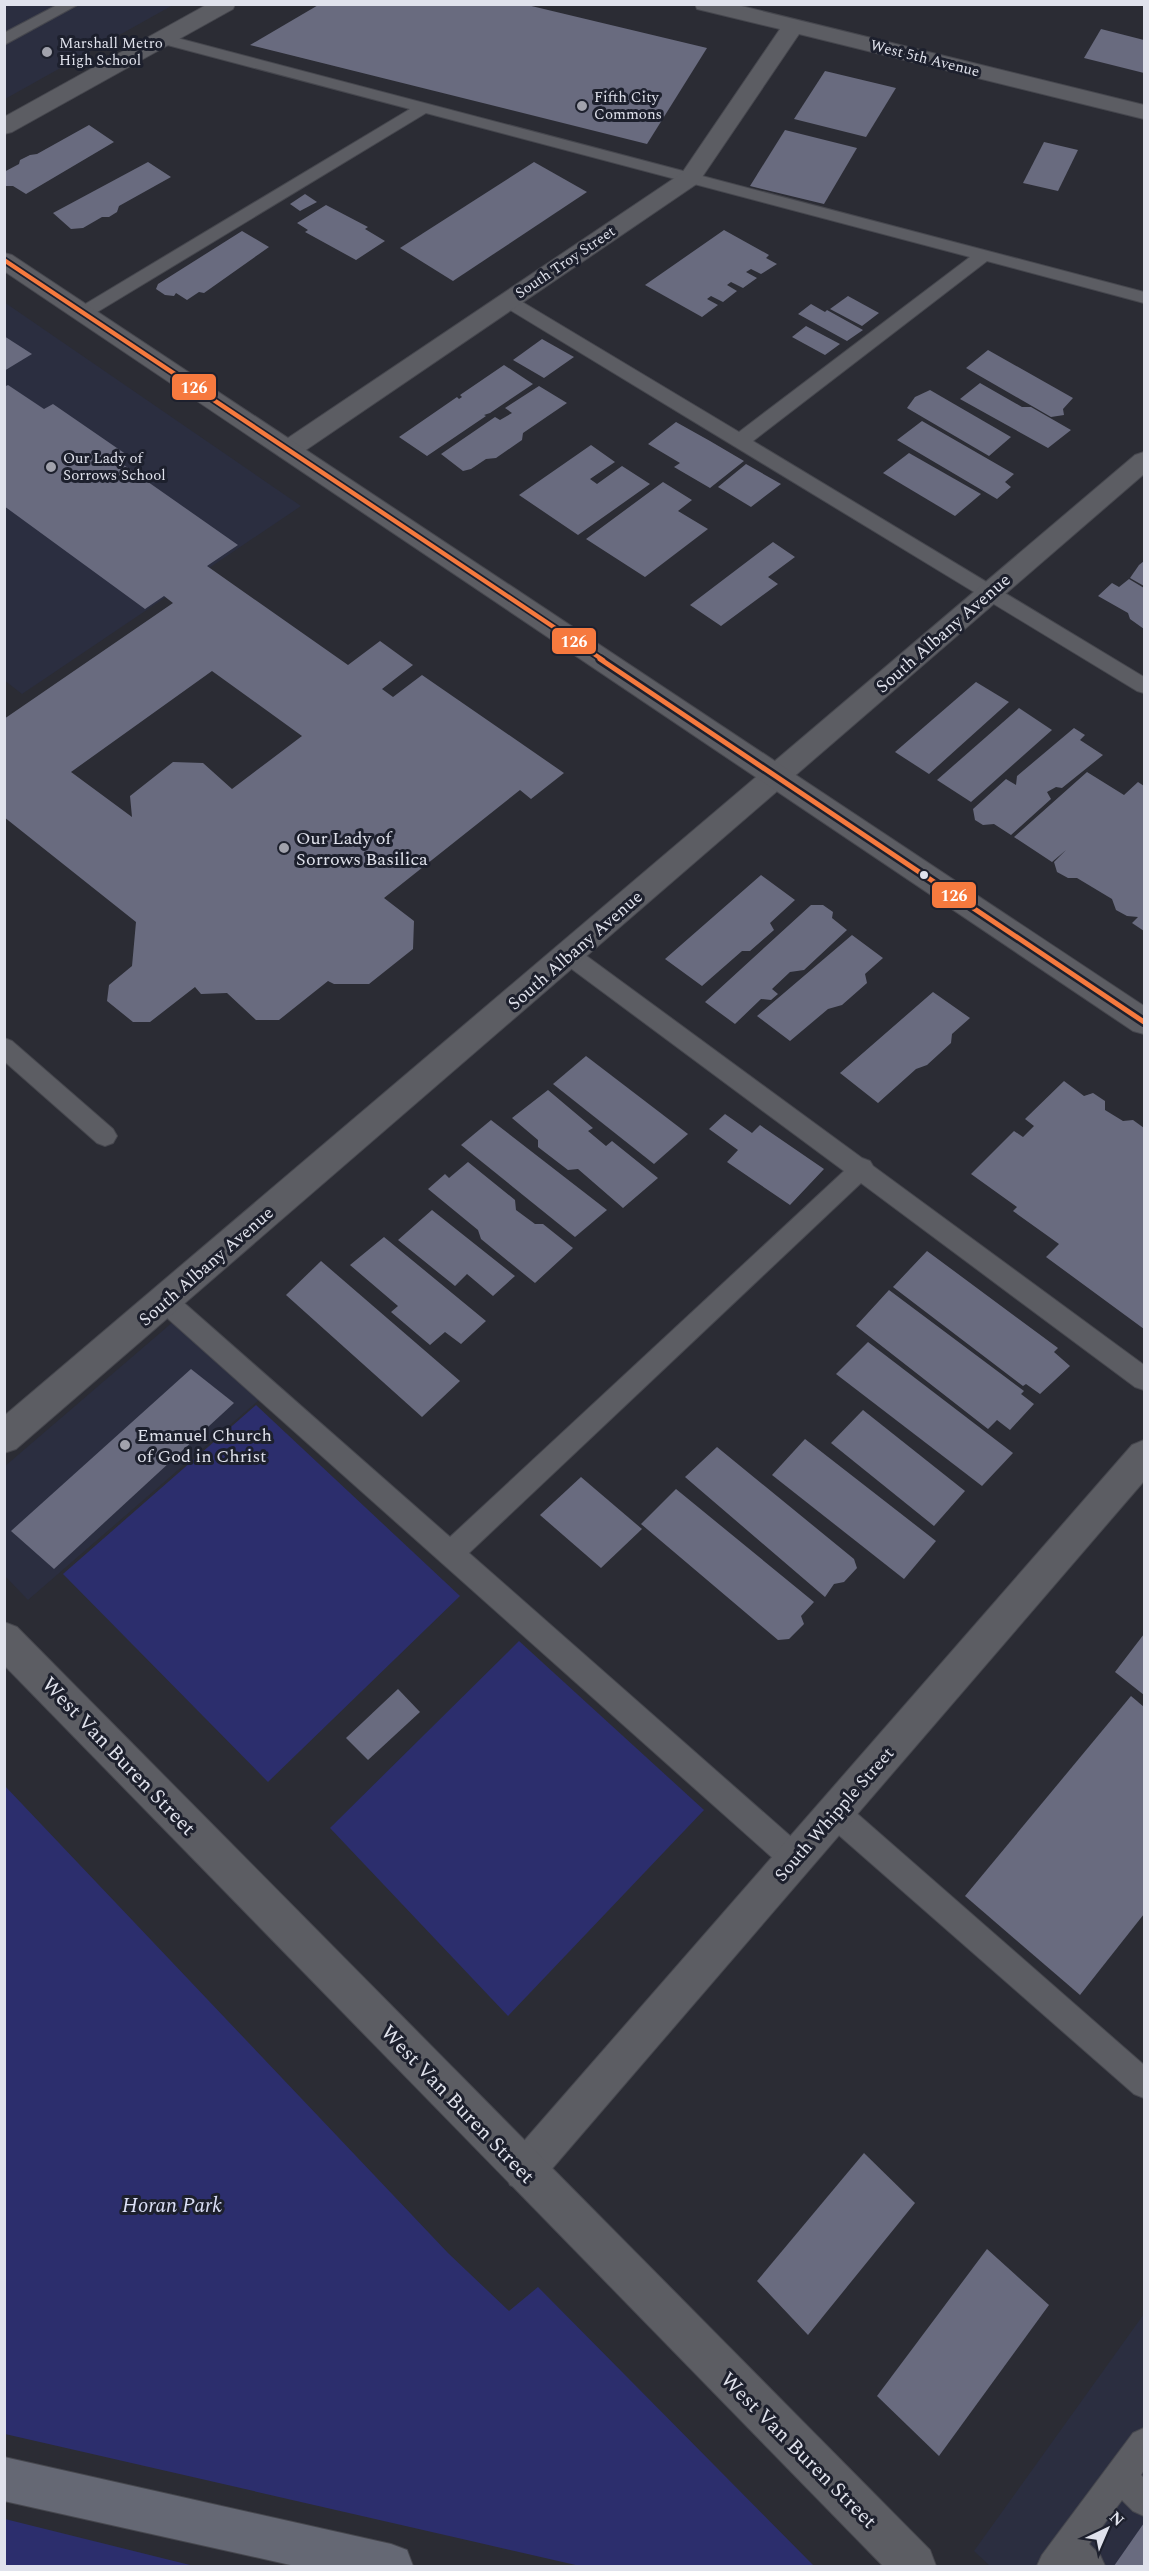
<svg xmlns="http://www.w3.org/2000/svg" width="1149" height="2571" font-family="Spectral,serif">
	<style>
		.built { fill: #2b2e40 }
		.green { fill: #2c2e6d }
		.building { fill: #696b7f; fill-rule: evenodd }
		.lines { fill: none; stroke-linecap: round; stroke-linejoin: round }
		.service-casing { stroke: #46474e; stroke-width: 2 }
		.minor-casing { stroke: #46474e; stroke-width: 2 }
		.tertiary-casing { stroke: #46474e; stroke-width: 2 }
		.secondary-casing { stroke: #46474e; stroke-width: 2 }
		.motorway-casing { stroke: #46474e; stroke-width: 2 }
		.service { fill: #5c5d63; fill-rule: evenodd }
		.minor { fill: #5c5d63; fill-rule: evenodd }
		.tertiary { fill: #5c5d63; fill-rule: evenodd }
		.secondary { fill: #5c5d63; fill-rule: evenodd }
		.motorway { fill: #656874; fill-rule: evenodd }
		.bus-1-far1-casing { stroke: #1d202d; stroke-width: 8 }
		.bus-1-casing { stroke: #1d202d; stroke-width: 10 }
		.bus-1-far1 { stroke: #f6793e; stroke-width: 4.5 }
		.bus-1 { stroke: #f6793e; stroke-width: 5 }
		.poi-dot { fill: #a1a2ac; stroke: #1d202d; stroke-width: 2 }
		.bus-dot { fill: #e0e2ec; stroke: #1d202d; stroke-width: 2 }
		.labels { text-anchor: middle; stroke-width: 6; stroke-linejoin: round; paint-order: stroke }
		.far-poi-label { font-size: 15px; fill: #e0e2ec; stroke: #1d202d; text-anchor: start }
		.far-street-label { font-size: 15px; fill: #e0e2ec; stroke: #1d202d }
		.street-label { font-size: 18px; fill: #e0e2ec; stroke: #1d202d }
		.poi-label { font-size: 18px; fill: #e0e2ec; stroke: #1d202d; text-anchor: start }
		.near-street-label { font-size: 21px; fill: #e0e2ec; stroke: #1d202d }
		.near-park-label { font-size: 21px; font-style: italic; fill: #dce0f7; stroke: #1d202d }
		.line-badge { stroke: #1d202d; stroke-width: 2 }
		.badge-label { font-size: 16px; text-anchor: middle; font-weight: bold; fill: #fff }
	</style>
	<rect width="100%" height="100%" fill="#2b2c34"/>
	<!-- built -->
	<g class="built">
		<polygon points="5,5 173,5 5,99"/>
		<polygon points="4,302 301,506 22,694 4,680"/>
		<polygon points="181,1315 268,1392 28,1600 5,1576 4,1467"/>
		<polygon points="1144,2314 1144,2566 990,2566 974,2551"/>
	</g>
	<!-- green -->
	<g class="green">
		<polygon points="256,1405 460,1596 268,1782 63,1574"/>
		<polygon points="519,1641 704,1810 508,2016 330,1828"/>
		<polygon points="4,1785 448,2253 509,2311 538,2287 814,2566 580,2566 5,2434"/>
		<polygon points="4,2519 5,2519 194,2566 5,2566"/>
	</g>
	<!-- building -->
	<g class="building">
		<polygon points="320,4 523,4 707,48 647,144 250,45"/>
		<polygon points="1101,29 1144,40 1144,73 1084,58"/>
		<polygon points="825,71 896,88 866,137 794,119"/>
		<polygon points="89,125 114,142 26,194 13,186 4,186 4,172 19,164 20,160 30,155 37,154"/>
		<polygon points="785,130 857,148 824,204 750,186"/>
		<polygon points="1044,142 1078,150 1058,191 1023,183"/>
		<polygon points="148,162 171,177 119,206 117,212 109,217 102,217 83,228 71,229 53,213"/>
		<polygon points="534,162 587,192 453,281 400,248"/>
		<polygon points="305,194 317,202 300,211 290,204"/>
		<polygon points="326,205 368,227 365,229 385,241 356,260 305,232 308,230 297,223"/>
		<polygon points="724,230 769,255 766,258 777,264 761,274 751,269 746,272 757,278 743,288 731,282 727,285 737,291 723,302 711,296 707,299 718,305 702,317 645,285"/>
		<polygon points="242,231 269,247 204,293 199,292 187,300 176,293 174,296 165,295 156,289 158,284"/>
		<polygon points="848,296 879,313 862,326 830,309"/>
		<polygon points="811,304 825,312 827,310 863,330 847,341 798,314"/>
		<polygon points="806,326 840,344 825,355 792,337"/>
		<polygon points="4,336 32,354 4,371"/>
		<polygon points="542,339 574,357 544,378 513,360"/>
		<polygon points="988,350 1073,398 1063,409 1064,415 1051,417 966,368"/>
		<polygon points="504,365 533,384 490,413 484,415 486,416 427,456 399,437 457,397 459,399 462,397 460,395"/>
		<polygon points="980,383 1022,407 1031,407 1071,430 1048,448 960,399"/>
		<path d="M8,385l36,24 9,-5 77,53 -9,6 117,82 -31,21 141,99 32,-24 33,24 -31,24 11,8 29,-22 142,98 -33,26 -11,-9 -136,108 30,23 -1,28 -44,35h-35l-6,-3 -49,39h-23l-29,-27 -26,1 -6,-7 -45,35h-17l-26,-21 2,-16 23,-19 4,-44 -132,-105v-98l169,-116 -9,-7 -19,13 -141,-103v-119zM212,671l90,65 -70,53 -29,-26 -30,-1 -43,34 2,21 -61,-45z"/>
		<polygon points="539,386 567,403 523,433 522,440 496,458 486,459 471,469 463,471 441,454 495,417 500,420 512,413 505,408"/>
		<polygon points="930,390 1011,437 989,456 907,408 915,397"/>
		<polygon points="922,421 1014,474 1005,482 1011,487 997,499 897,440"/>
		<polygon points="676,422 710,441 744,461 710,488 674,467 680,463 648,444"/>
		<polygon points="591,445 615,462 590,479 597,484 622,466 650,484 578,535 519,495"/>
		<polygon points="909,453 981,494 955,516 883,473"/>
		<polygon points="746,464 781,484 751,507 718,487"/>
		<polygon points="663,482 692,500 678,511 708,529 645,577 586,539"/>
		<polygon points="773,542 795,557 768,577 778,584 721,626 690,605"/>
		<polygon points="1144,561 1144,586 1130,578 1139,565"/>
		<polygon points="1129,579 1144,588 1144,629 1130,619 1128,613 1098,596 1112,583 1119,587"/>
		<polygon points="976,682 1009,702 929,774 895,752"/>
		<polygon points="1019,708 1052,730 971,802 937,780"/>
		<polygon points="1074,728 1085,735 1080,740 1103,755 1062,788 1056,787 1047,792 1051,799 1011,835 994,824 983,825 975,820 973,809 1006,779 1016,785 1017,776"/>
		<polygon points="1087,772 1124,795 1138,782 1144,786 1144,931 1132,923 1138,917 1127,916 1116,910 1112,899 1077,878 1068,878 1057,872 1054,862 1066,850 1052,862 1014,837"/>
		<polygon points="761,875 795,900 770,923 774,930 750,951 742,951 702,986 665,959"/>
		<polygon points="811,905 823,905 833,912 832,918 847,930 804,970 790,972 772,989 778,994 771,1000 761,999 735,1024 705,1002"/>
		<polygon points="852,935 883,958 865,974 867,983 842,1005 828,1009 790,1041 757,1016"/>
		<polygon points="933,992 970,1018 952,1034 951,1043 927,1065 916,1069 878,1103 840,1073"/>
		<polygon points="586,1056 688,1134 654,1164 553,1084"/>
		<polygon points="1064,1081 1084,1096 1093,1093 1105,1101 1105,1110 1123,1121 1133,1120 1144,1128 1144,1329 1046,1257 1059,1244 1013,1211 1017,1207 971,1174 1014,1131 1023,1137 1034,1126 1025,1119"/>
		<polygon points="548,1090 593,1128 588,1131 606,1146 612,1141 658,1178 623,1208 578,1169 568,1170 538,1147 538,1140 512,1118"/>
		<polygon points="725,1114 752,1133 760,1125 824,1169 790,1205 727,1162 738,1150 709,1129"/>
		<polygon points="491,1120 607,1210 575,1237 461,1145"/>
		<polygon points="468,1162 515,1200 516,1210 535,1224 543,1224 573,1248 535,1283 481,1239 478,1230 428,1189 445,1174 449,1178"/>
		<polygon points="432,1210 515,1276 493,1296 467,1274 455,1286 398,1240"/>
		<polygon points="384,1237 486,1321 461,1344 445,1332 430,1345 391,1312 398,1306 350,1265"/>
		<polygon points="927,1251 1058,1348 1054,1352 1070,1366 1040,1394 1026,1384 1023,1386 893,1287"/>
		<polygon points="321,1261 460,1381 422,1417 286,1295"/>
		<polygon points="889,1290 1024,1391 1021,1394 1034,1404 1010,1430 997,1420 988,1429 856,1326"/>
		<polygon points="868,1342 1013,1453 982,1486 836,1374"/>
		<polygon points="191,1369 234,1403 54,1569 11,1531"/>
		<polygon points="863,1410 965,1491 934,1526 831,1443"/>
		<polygon points="805,1439 936,1541 904,1579 772,1475"/>
		<polygon points="717,1447 854,1559 857,1568 844,1582 834,1584 825,1597 685,1477"/>
		<polygon points="581,1477 642,1529 601,1568 540,1515"/>
		<polygon points="676,1489 814,1602 801,1616 804,1624 789,1639 778,1640 641,1524"/>
		<polygon points="1144,1634 1144,1695 1115,1672"/>
		<polygon points="398,1689 420,1712 368,1760 346,1738"/>
		<polygon points="1131,1696 1144,1707 1144,1914 1080,1995 965,1896"/>
		<polygon points="864,2153 915,2203 808,2335 757,2281"/>
		<polygon points="987,2249 1049,2305 939,2456 877,2396"/>
		<polygon points="1144,2523 1144,2566 1114,2566"/>
	</g>
	<g class="lines">
		<defs>
			<g id="service">
				<polygon points="59,4 79,4 4,45 4,33"/>
				<polygon points="162,34 1144,292 1144,303 987,261 753,441 1144,677 1144,693 1137,691 502,305 499,301 502,297 514,297 739,432 970,257 426,113 89,317 77,317 74,313 77,309 410,109 156,42 154,39 156,36"/>
				<polygon points="569,946 577,949 862,1158 870,1161 873,1166 1144,1365 1144,1390 1135,1387 861,1183 469,1553 805,1849 809,1859 805,1869 795,1873 785,1869 156,1308 153,1301 156,1294 165,1291 174,1294 450,1537 844,1171 561,961 558,955 561,949"/>
				<polygon points="4,1038 12,1041 113,1129 117,1136 113,1143 105,1146 97,1143 4,1061"/>
				<polygon points="835,1799 845,1803 1144,2065 1144,2098 1134,2094 825,1823 821,1813 825,1803"/>
				<polygon points="1144,2428 1144,2470 1141,2475 1144,2478 1144,2516 1133,2511 1122,2500 1089,2544 1100,2555 1105,2566 1037,2566 1042,2555 1133,2433"/>
			</g>
			<g id="minor">
				<polygon points="695,4 733,4 1144,105 1144,119 799,34 698,183 297,456 288,459 279,456 275,450 279,444 682,173 780,29 697,9"/>
				<polygon points="1144,452 1144,474 16,1449 4,1453 4,1416 1135,455"/>
				<polygon points="1144,1440 1144,1481 538,2185 524,2191 510,2185 504,2171 510,2157 1132,1445"/>
			</g>
			<g id="tertiary">
				<polygon points="4,253 12,255 1144,1006 1144,1034 1133,1031 4,271"/>
				<polygon points="4,1622 17,1627 930,2550 936,2566 883,2566 4,1665"/>
			</g>
			<polygon id="secondary" points="208,4 235,4 233,9 12,132 4,134 4,117"/>
			<polygon id="motorway" points="4,2457 391,2544 407,2550 413,2566 295,2566 4,2501"/>
		</defs>
		<!-- service casing -->
		<use href="#service" class="service-casing"/>
		<!-- minor casing -->
		<use href="#minor" class="minor-casing"/>
		<!-- tertiary casing -->
		<use href="#tertiary" class="tertiary-casing"/>
		<!-- secondary casing -->
		<use href="#secondary" class="secondary-casing"/>
		<!-- motorway casing -->
		<use href="#motorway" class="motorway-casing"/>
		<!-- service -->
		<use href="#service" class="service"/>
		<!-- minor -->
		<use href="#minor" class="minor"/>
		<!-- tertiary -->
		<use href="#tertiary" class="tertiary"/>
		<!-- secondary -->
		<use href="#secondary" class="secondary"/>
		<!-- motorway -->
		<use href="#motorway" class="motorway"/>
		<defs>
			<polyline id="bus-1-far1" points="4,260 603,660"/>
			<polyline id="bus-1" points="600,659 1144,1022"/>
		</defs>
		<!-- bus-1-far1 casing -->
		<use href="#bus-1-far1" class="bus-1-far1-casing"/>
		<!-- bus-1 casing -->
		<use href="#bus-1" class="bus-1-casing"/>
		<!-- bus-1-far1 -->
		<use href="#bus-1-far1" class="bus-1-far1"/>
		<!-- bus-1 -->
		<use href="#bus-1" class="bus-1"/>
	</g>
	<!-- markers -->
	<g class="poi-dot">
		<circle cx="47" cy="52" r="6"/>
		<circle cx="582" cy="106" r="6"/>
		<circle cx="51" cy="467" r="6"/>
		<circle cx="284" cy="848" r="6"/>
		<circle cx="125" cy="1445" r="6"/>
	</g>
	<circle class="bus-dot" cx="924" cy="875" r="5"/>
	<g class="labels">
		<!-- far-poi labels -->
		<g class="far-poi-label">
			<text x="59" y="48">Marshall Metro<tspan x="59" dy="17">High School</tspan></text>
			<text x="594" y="102">Fifth City<tspan x="594" dy="17">Commons</tspan></text>
			<text x="63" y="463">Our Lady of<tspan x="63" dy="17">Sorrows School</tspan></text>
		</g>
		<!-- far-street labels -->
		<g class="far-street-label">
			<text transform="translate(925 58) rotate(14)" y="5">West 5th Avenue</text>
			<text transform="translate(565 262) rotate(-34)" y="5">South Troy Street</text>
		</g>
		<!-- street labels -->
		<g class="street-label">
			<text transform="translate(943 633) rotate(-41)" y="6">South Albany Avenue</text>
			<text transform="translate(575 950) rotate(-41)" y="6">South Albany Avenue</text>
			<text transform="translate(206 1266) rotate(-41)" y="6">South Albany Avenue</text>
			<text transform="translate(834 1814) rotate(-49)" y="6">South Whipple Street</text>
		</g>
		<!-- poi labels -->
		<g class="poi-label">
			<text x="296" y="844">Our Lady of<tspan x="296" dy="21">Sorrows Basilica</tspan></text>
			<text x="137" y="1441">Emanuel Church<tspan x="137" dy="21">of God in Christ</tspan></text>
		</g>
		<!-- near-street labels -->
		<g class="near-street-label">
			<text transform="translate(119 1756) rotate(46)" y="7">West Van Buren Street</text>
			<text transform="translate(458 2104) rotate(46)" y="7">West Van Buren Street</text>
			<text transform="translate(799 2450) rotate(45)" y="7">West Van Buren Street</text>
		</g>
		<!-- near-park labels -->
		<g class="near-park-label">
			<text x="172" y="2212">Horan Park</text>
		</g>
	</g>
	<g class="line-badge">
		<rect x="171" y="373" width="46" height="28" rx="6" fill="#f6793e"/>
		<rect x="551" y="627" width="46" height="28" rx="6" fill="#f6793e"/>
		<rect x="931" y="881" width="46" height="28" rx="6" fill="#f6793e"/>
	</g>
	<g class="badge-label">
		<text x="194" y="393">126</text>
		<text x="574" y="647">126</text>
		<text x="954" y="901">126</text>
	</g>
	<!-- border -->
	<rect width="1149" height="2571" fill="none" stroke="#e0e2ec" stroke-width="12"/>
	<!-- north arrow -->
	<g transform="translate(1107 2529) rotate(44)" stroke="#1d202d" stroke-width="4.5" paint-order="stroke">
	<path d="M0-4.5L10 22L0 15L-10 22Z" fill="#e0e2ec"/>
	<text y="-9" font-size="16" font-weight="bold" text-anchor="middle" fill="#e0e2ec">N</text>
	</g>
</svg>
